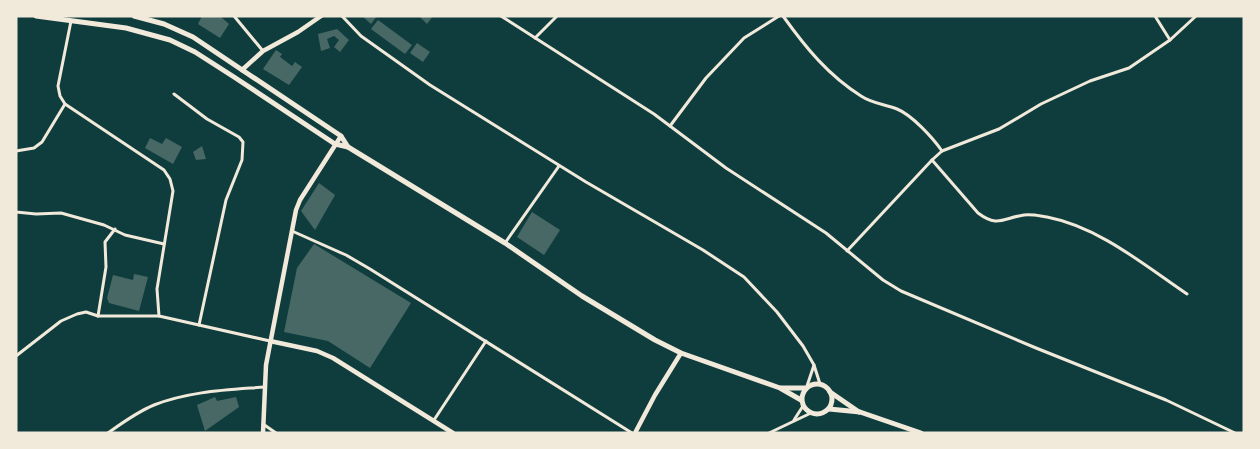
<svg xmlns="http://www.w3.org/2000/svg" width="1260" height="449" font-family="'Work Sans',sans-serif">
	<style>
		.building { fill: #486865 }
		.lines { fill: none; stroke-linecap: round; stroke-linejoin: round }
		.minor { stroke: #f1e9da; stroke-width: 3 }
		.secondary { stroke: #f1e9da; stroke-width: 4.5 }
		.primary { stroke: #f1e9da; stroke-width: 5 }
	</style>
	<rect width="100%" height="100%" fill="#0f3d3e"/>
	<!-- building -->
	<g class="building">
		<polygon points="202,16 220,16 229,24 220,38 198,24"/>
		<polygon points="362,16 377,16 371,24"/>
		<polygon points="419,16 433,16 427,24"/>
		<polygon points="378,20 412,45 405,54 371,29"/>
		<polygon points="337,29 349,40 340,52 334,47 339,40 334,36 327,39 330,48 321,51 318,34"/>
		<polygon points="417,43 430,52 423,62 410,53"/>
		<polygon points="276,50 282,54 280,57 292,66 295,62 302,67 289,85 263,69"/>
		<polygon points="150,138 162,144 166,138 182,147 173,164 145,148"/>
		<polygon points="202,146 206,159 196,160 193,152"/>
		<polygon points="319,183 335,195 315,230 301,211"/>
		<polygon points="532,212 560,230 544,255 517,237"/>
		<polygon points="314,244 411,303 370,368 328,341 284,332 297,268"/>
		<polygon points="134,274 148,277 139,311 109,303 107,298 113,275 133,280"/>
		<polygon points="215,397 217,401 236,397 239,407 205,431 197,405"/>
	</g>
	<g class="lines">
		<!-- minor -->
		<g class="minor">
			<polyline points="234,16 263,51"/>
			<polyline points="342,16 361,36 430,85 586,182 703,250 744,277 777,312 803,346 814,365 820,384"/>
			<polyline points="501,16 654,114 726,168 826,233 883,280 901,291 1036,348 1166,400 1235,433"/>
			<path d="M783,16c23,32 45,59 78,80 12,8 24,8 36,13 15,6 36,29 45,42"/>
			<polyline points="1155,16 1170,40"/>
			<polyline points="71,21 58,86 60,96 65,104 164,170 170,179 173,191 157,289 159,316 270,341"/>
			<polyline points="535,38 557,16"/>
			<polyline points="174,94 207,119 239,137 243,142 242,160 226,200 199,325"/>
			<polyline points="670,126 706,78 744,38 779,16"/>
			<polyline points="16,151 34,148 42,142 65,104"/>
			<path d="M932,160l46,53c20,15 25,5 46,2 8,-1 16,1 23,2 52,10 97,48 140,77"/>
			<polyline points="16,212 36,214 61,213 104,225 125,235 164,244"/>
			<polyline points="292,231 346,255 370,269 632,433"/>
			<polyline points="505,243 559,166"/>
			<polyline points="847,251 932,160 942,151 999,129 1041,104 1090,81 1129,68 1170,40 1196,16"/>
			<polyline points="98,316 106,267 105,242 115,229"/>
			<polyline points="16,356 61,321 77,314 86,312 98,316 159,316"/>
			<polyline points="807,386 814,365"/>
			<polyline points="434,420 486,341"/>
			<polyline points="794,420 803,406"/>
			<polyline points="263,424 276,433"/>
			<path d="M108,433c14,-10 29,-21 46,-28 36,-14 73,-15 111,-18"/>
			<polyline points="769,433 811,413"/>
		</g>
		<!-- secondary -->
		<g class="secondary">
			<polyline points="242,70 263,51 298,32 321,16"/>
			<polyline points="270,341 317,351 333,358 453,433"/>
			<polyline points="263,433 266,365 296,210 300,200 341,136"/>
			<polyline points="635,433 655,395 681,353"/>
		</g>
		<!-- primary -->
		<g class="primary">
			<polyline points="36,16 126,28 170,40 195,52 234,77 335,144 348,147 505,243 582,296 655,340 681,353 780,388 801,400"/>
			<polyline points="134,16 164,24 193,37 341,136 348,147"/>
			<circle cx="817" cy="399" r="15"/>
			<polyline points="781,388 805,388"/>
			<polyline points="830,392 859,412"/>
			<polyline points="829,409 860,412 921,433"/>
		</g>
	</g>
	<!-- border -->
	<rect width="1260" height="449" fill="none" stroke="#f1e9da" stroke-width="35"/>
</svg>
